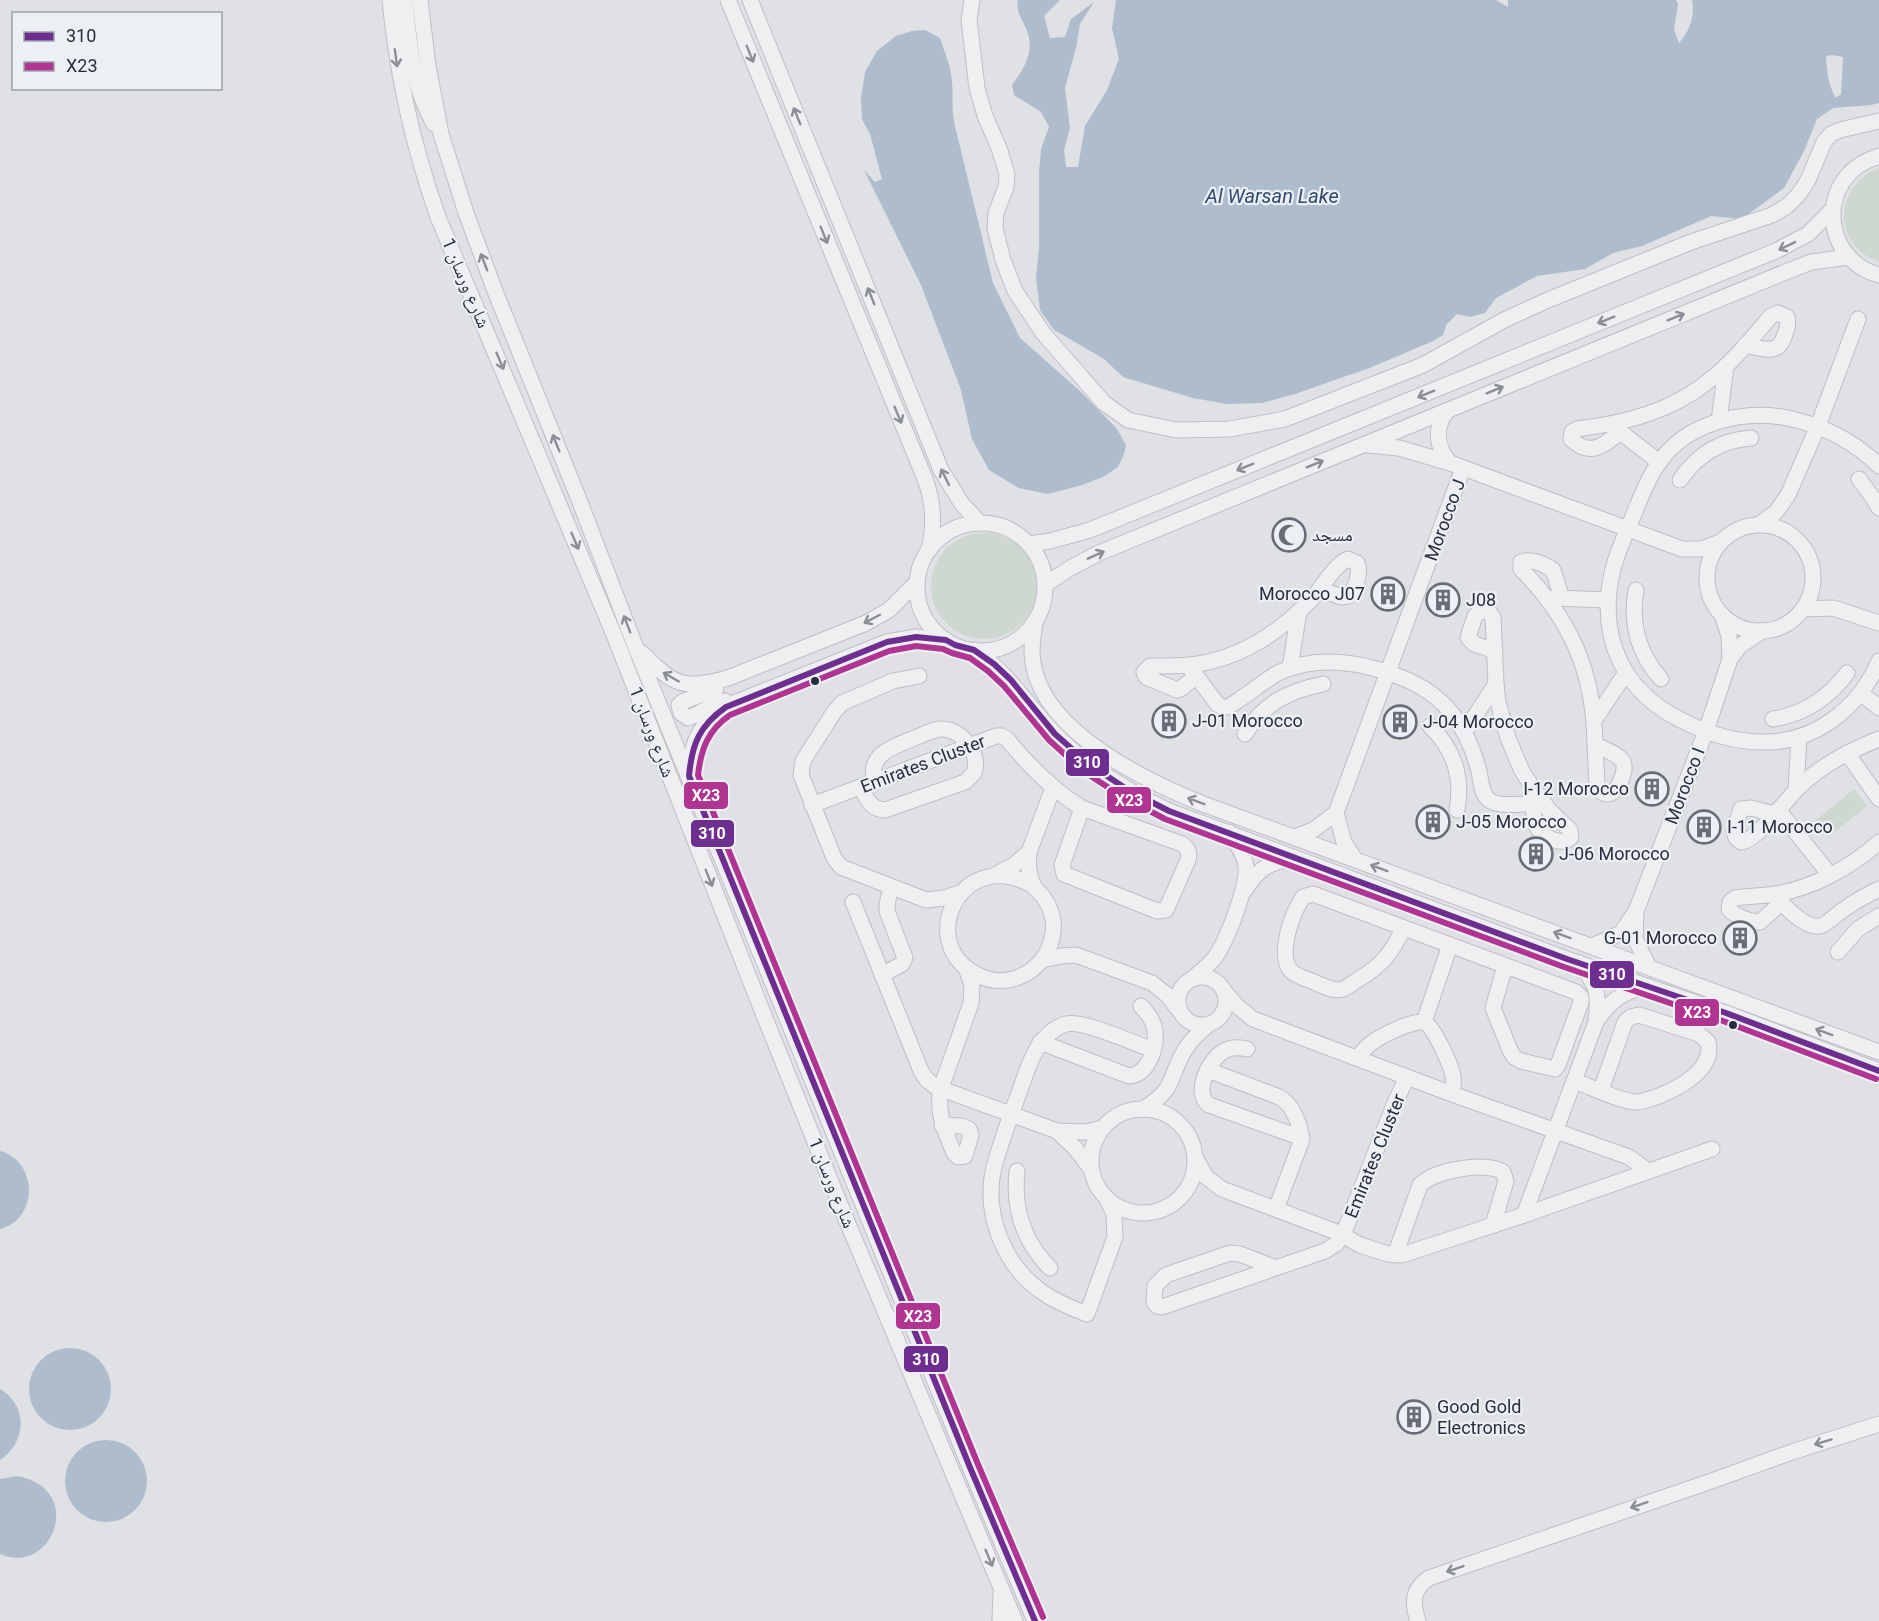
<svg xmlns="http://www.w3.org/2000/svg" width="1879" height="1621" font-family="Roboto,'Noto Naskh Arabic',sans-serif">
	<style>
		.green { fill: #cfd8d0 }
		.water { fill: #aebcce; fill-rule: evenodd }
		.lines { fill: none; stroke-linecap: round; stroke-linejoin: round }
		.minor-casing { stroke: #bdbfc2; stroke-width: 17 }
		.minor { stroke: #efeff1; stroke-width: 15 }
		.bus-1-casing { stroke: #eceff4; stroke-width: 10 }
		.bus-2-casing { stroke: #eceff4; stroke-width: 10 }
		.bus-1 { stroke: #6e2e90; stroke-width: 6 }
		.bus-2 { stroke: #b03593; stroke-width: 6 }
		.oneway { stroke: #8b8e96 }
		.bus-dot { fill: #272e3c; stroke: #eceff4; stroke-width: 2 }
		.labels { text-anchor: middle; stroke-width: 4.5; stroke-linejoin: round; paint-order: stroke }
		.street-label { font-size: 18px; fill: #272e3c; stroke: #eceff4 }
		.poi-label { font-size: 18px; fill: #272e3c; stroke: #eceff4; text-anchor: start }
		.water-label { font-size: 20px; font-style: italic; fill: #334a6e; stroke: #eceff4 }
		.line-badge { stroke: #eceff4; stroke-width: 2 }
		.badge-label { font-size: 16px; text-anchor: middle; font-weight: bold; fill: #fff }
	</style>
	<rect width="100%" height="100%" fill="#dfe1e4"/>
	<!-- green -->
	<g class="green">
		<path d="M1879,168v94c-47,-17 -46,-76 0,-94z"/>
		<circle cx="984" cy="586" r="53"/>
		<polygon points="1854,789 1867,806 1829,836 1816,820"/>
	</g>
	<!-- water -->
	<g class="water">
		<path d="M1018,0h42l-16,16 6,22 15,-1 6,-18 23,-17 -14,22 -4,24 -11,40 5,40 -6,22 2,17h12l7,-41 22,-36 12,-31 -7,-31 4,-28h380l12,7v-7h168l2,4 -4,26 5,13c11,-13 16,-26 13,-43h187v103l-8,2 -38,3 -16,11 -13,32 -20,37 -42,31 -31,-3 -69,30 -29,7 -28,16 -48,7 -41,22 -11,15 -15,4 -13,-3 -11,11 -3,10 -10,6 -61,26 -77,27 -33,9 -35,1 -34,-6 -70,-21 -19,-18 -50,-29 -14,-20 -4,-32 3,-30v-76l2,-23 8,-22 -8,-15 -27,-17 -2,-10c15,-21 25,-37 11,-63 -4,-8 -7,-13 -5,-22zM1832,55l11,2 -2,37 -5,4c-8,-13 -9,-27 -10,-42z"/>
		<path d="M925,30l15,8c4,12 9,24 11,36 3,16 0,32 3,48l39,161 27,55 61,54 36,37 9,16 -2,9 -6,13 -15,10 -21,8 -34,9 -29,-6 -30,-18 -17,-31 -11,-49 -40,-105 -57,-115 11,12 7,-3 -12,-45 -8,-15 -1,-21 4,-26 12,-21 19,-15 16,-5z"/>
		<path d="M0,1151c38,10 39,68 0,78z"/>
		<circle cx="70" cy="1389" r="41"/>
		<path d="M0,1389c29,17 26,54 0,71z"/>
		<circle cx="106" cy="1481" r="41"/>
		<path d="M17,1476c70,13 35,101 -17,78v-75z"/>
	</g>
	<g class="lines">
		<defs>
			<g id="minor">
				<path d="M390,0c7,75 23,146 48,217l174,413 151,383 83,206 169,402"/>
				<path d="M405,0c4,42 7,87 29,124"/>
				<polyline points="420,0 428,66 441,134 466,213 495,291 578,497 636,648 969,1465 1035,1621"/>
				<path d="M728,0l197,479c9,24 10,46 4,71"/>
				<polyline points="750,0 941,470 962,504 980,523"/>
				<polyline points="972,0 969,20 977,88 985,116 999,148 1007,174 1006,187 996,213 995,228 1003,260 1015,291 1043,333 1104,403 1128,420 1176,430 1230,429 1285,419 1423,365 1506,319 1548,300 1691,242 1772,215 1787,206 1799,194 1808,180 1824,142 1831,134 1840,130 1879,121"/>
				<path d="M1879,156c-12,4 -23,9 -31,19 -30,34 -13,89 31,100"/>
				<path d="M1447,411c-13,17 -11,36 3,52"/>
				<polyline points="1719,421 1726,366"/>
				<polyline points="1614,427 1659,462"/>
				<path d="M1620,432c-16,14 -31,25 -49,7l1,-7 5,-3c48,-6 94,-17 133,-49 23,-18 42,-42 61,-64l7,-3 9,4c2,7 0,12 -3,20 -6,19 -23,11 -39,8"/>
				<polyline points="1368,445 1399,448 1450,463 1682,549 1702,549 1720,542"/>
				<path d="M1879,466c-24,-24 -53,-39 -87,-47 -47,-11 -106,3 -134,45 -12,17 -19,38 -27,57 -7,17 -15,34 -19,52 -14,66 11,120 73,149 24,12 51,20 78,20 52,1 96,-34 116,-81"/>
				<polyline points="1859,479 1873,498 1879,508"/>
				<path d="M1680,480c17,-25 41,-40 71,-42"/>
				<circle cx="981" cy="587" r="64"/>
				<polyline points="1760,524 1776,512 1788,495 1818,426 1858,319"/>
				<circle cx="1760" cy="578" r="53"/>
				<polyline points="1029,544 1050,541 1090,530 1778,250 1808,234 1832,210"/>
				<polyline points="1046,584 1072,567 1099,553 1788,271 1811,262 1849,257"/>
				<path d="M1636,590c-6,34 2,63 25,89"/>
				<polyline points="1554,598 1608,600"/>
				<path d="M1562,598l-9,-28c-8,-6 -23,-12 -32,-8v7c50,51 73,103 74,175 8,5 24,10 28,18 4,7 -4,27 -10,30 -4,3 -6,2 -10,1l-6,-7 -2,-42"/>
				<polyline points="1803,609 1833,608 1879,623"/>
				<path d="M1035,622c-2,15 -5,31 -1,46 14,66 112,113 169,136l676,248"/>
				<path d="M974,650c36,24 52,54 80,83 33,34 73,58 115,78l398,148 159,54 153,58"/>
				<path d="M1495,651l-21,-7 -6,-7 7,-21 5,-5h8l5,6 3,67 2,18 10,36 14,33 11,17 16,22 21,20 1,7c-9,11 -32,-1 -36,-14 -2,-6 -1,-13 -2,-20"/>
				<path d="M642,653c33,33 41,37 86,25l138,-55 23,-13 28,-28"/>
				<polyline points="1730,659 1740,646 1762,631"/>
				<path d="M1188,665l30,40c3,1 5,3 9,2 4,0 40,-28 49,-33 40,-20 85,-12 124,3 45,17 67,49 79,94 2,9 2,23 10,29 9,8 42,3 54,3"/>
				<polyline points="1290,668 1299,611"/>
				<polyline points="919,676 893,681 842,703 834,712 803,761 801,775 834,858 841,867 926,900 944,898 960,893"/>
				<path d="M1196,676l-14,12 -5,2 -31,-13 -2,-5 6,-6c13,0 28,0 41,-1 49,-6 86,-31 120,-65 11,-12 22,-34 37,-41l9,4c4,9 -1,25 -8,33l-8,1 -21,-8"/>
				<path d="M716,689l-34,13 -3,3 2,8 7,5c13,-4 23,-14 37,-17"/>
				<polyline points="1861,693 1879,708"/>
				<polyline points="1595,719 1625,674"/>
				<path d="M1773,719c31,-5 55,-20 74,-46"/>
				<path d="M1430,726c24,23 33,52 27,84"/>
				<polyline points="1465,731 1496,684"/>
				<path d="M1245,734c18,-30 43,-43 78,-50"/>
				<polyline points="1847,753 1879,799"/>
				<path d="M689,772c3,-33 12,-50 40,-67l158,-63 29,-5 30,3"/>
				<path d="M861,787c6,12 9,22 24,23l80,-28 9,-9c7,-18 -11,-43 -31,-44 -8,-1 -18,5 -26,8 -21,9 -51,16 -42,45"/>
				<polyline points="1796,789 1799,737"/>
				<path d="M812,805l184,-69h6l5,3c22,27 45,51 75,69l100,36c6,4 8,9 6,16l-22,50 -9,1 -93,-37 -2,-9 20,-57"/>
				<polyline points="1778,810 1830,875"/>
				<polyline points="1336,813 1344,842 1354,858"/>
				<path d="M1774,814l-23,-6 -10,1 -7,22 2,7 5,4c15,-1 43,-39 54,-51 23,-24 53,-40 84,-52"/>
				<polyline points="1295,837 1313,830 1336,813 1463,468"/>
				<polyline points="995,875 1014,865 1029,852"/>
				<path d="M1035,887c-73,-45 -122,57 -57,88 11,6 23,7 35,4 18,-5 33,-19 38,-37 5,-15 2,-31 -7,-44 -2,-4 -6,-6 -9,-10 -6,-10 -7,-25 -6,-36l24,-64"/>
				<path d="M1245,890c15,-24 24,-27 50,-32"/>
				<path d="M1776,895c7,11 30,34 44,31 8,-2 15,-11 23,-16 11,-8 23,-15 36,-21"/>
				<polyline points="853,902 921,1071 927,1080 936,1087 1057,1131 1085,1132 1103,1128"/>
				<path d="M1781,903l-21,19c-10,0 -25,-6 -31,-13l1,-7 5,-4c13,-2 28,-2 41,-4 37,-6 75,-27 103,-52"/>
				<polyline points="1636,914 1635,939 1649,967"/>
				<path d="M1404,928c-13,25 -21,37 -45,51 -5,3 -11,8 -16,10 -9,3 -19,-3 -27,-6 -8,-4 -19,-6 -25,-12 -14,-16 1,-58 12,-74l10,-3 263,98 5,5v5l-23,63 -3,4 -34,-8 -7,-4 -4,-7 -17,-42 12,-42"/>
				<polyline points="1592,946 1621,933 1636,911 1706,731 1730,659 1729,636 1722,615"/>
				<polyline points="1838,952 1858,929 1879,916"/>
				<polyline points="1042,960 1061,956 1076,955 1152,983 1167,995 1179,1010"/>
				<path d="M1579,963c17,21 21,29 17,56"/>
				<polyline points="882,975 902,964 905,958 887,911 887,904 891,888"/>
				<circle cx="1202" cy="1001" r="24"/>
				<path d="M1193,978c10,-8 20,-16 26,-27 10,-17 29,-66 27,-85 -2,-13 -10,-23 -17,-34"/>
				<polyline points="1224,991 1237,1006 1253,1019 1452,1094 1629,1157 1648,1171"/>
				<polyline points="1424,1022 1450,945"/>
				<path d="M1040,1042l89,34c19,-1 28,-28 26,-45 -1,-10 -7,-17 -14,-25"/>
				<path d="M1247,1049c-8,-2 -16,-2 -23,2 -16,9 -31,42 -15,54l93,33"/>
				<path d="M1358,1058c3,-5 7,-10 12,-14 9,-7 45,-26 55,-21 9,4 26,42 28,53 1,6 0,12 -1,18"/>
				<path d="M1208,1070l71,27c14,7 23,30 22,45l-25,67"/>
				<path d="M1574,1081c16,5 47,21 62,21 8,0 16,-4 23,-6 20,-8 56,-27 49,-54l-9,-8 -60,-19 -8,2 -6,5 -24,68"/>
				<circle cx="1143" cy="1161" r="52"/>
				<path d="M1143,1109c35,-21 25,-33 43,-61 6,-10 15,-17 23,-24"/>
				<path d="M942,1125l20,1 7,3 2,6 -6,21 -7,1 -4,-4c-9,-22 -18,-40 -13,-65l30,-85 1,-18 -6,-17"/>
				<polyline points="1057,1131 1076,1149 1091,1169"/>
				<polyline points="1196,1159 1206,1177 1222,1189 1339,1233 1360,1245 1388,1254 1402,1255 1524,1215 1712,1149"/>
				<path d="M1017,1171c-4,38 6,70 33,97"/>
				<path d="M1108,1201l6,13 1,23 -28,77c-16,-6 -31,-12 -45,-22 -39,-27 -59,-80 -48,-125 7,-25 16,-50 25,-74 9,-26 18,-60 47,-69 16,-5 69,20 87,26"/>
				<path d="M1524,1215l72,-193c14,-22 25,-28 49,-36"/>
				<path d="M1395,1255l25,-70c15,-15 65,-24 83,-13l3,9 -13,44"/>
				<polyline points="1276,1268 1240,1254 1230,1253 1166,1275 1155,1286 1154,1302 1157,1306 1162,1307 1325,1251 1336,1244 1343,1235 1394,1105 1407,1077"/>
				<polyline points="1000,1621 1001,1594"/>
				<path d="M1418,1621c-6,-18 -6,-32 11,-43l277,-95 86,-31 87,-28"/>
			</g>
		</defs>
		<!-- minor casing -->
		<use href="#minor" class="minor-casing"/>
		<!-- minor -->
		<use href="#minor" class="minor"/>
		<defs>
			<path id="bus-1" d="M1035,1621l-66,-156 -280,-689c3,-32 10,-50 37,-69l161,-65 29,-5 30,3 9,5 19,5 20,14 17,16 44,54 34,30 39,26 41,21 398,148 159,54 153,58"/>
			<path id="bus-2" d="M1043,1617l-66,-155 -279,-687c3,-26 10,-45 32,-60l159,-64 27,-5 27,3 9,4 18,5 18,13 16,15 45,54 34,31 40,26 42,22 399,148 159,54 153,58"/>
		</defs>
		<!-- bus-1 casing -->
		<use href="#bus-1" class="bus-1-casing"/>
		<!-- bus-2 casing -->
		<use href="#bus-2" class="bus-2-casing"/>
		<!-- bus-1 -->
		<use href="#bus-1" class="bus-1"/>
		<!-- bus-2 -->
		<use href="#bus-2" class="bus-2"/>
	</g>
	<!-- one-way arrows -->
	<defs><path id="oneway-shaft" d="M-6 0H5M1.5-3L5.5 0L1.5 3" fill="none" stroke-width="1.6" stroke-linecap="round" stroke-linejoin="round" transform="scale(1.5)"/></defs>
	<g class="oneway">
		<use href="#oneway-shaft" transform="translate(750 54) rotate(68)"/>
		<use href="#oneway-shaft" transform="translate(396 58) rotate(82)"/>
		<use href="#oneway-shaft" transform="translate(797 116) rotate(-112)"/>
		<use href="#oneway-shaft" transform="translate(824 235) rotate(68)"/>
		<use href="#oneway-shaft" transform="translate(1787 246) rotate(154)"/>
		<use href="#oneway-shaft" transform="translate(484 262) rotate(-111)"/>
		<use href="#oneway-shaft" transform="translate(871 296) rotate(-112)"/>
		<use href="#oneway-shaft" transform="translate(1676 317) rotate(-22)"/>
		<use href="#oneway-shaft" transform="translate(1606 320) rotate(158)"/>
		<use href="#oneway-shaft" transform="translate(500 361) rotate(67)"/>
		<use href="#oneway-shaft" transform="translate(1495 390) rotate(-22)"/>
		<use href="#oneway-shaft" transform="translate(1426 394) rotate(158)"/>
		<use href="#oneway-shaft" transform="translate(898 415) rotate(67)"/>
		<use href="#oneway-shaft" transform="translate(556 443) rotate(-112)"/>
		<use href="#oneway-shaft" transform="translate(1315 464) rotate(-22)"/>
		<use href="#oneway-shaft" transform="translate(1245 467) rotate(158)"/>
		<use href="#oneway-shaft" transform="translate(945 477) rotate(-116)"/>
		<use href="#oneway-shaft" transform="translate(575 541) rotate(67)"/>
		<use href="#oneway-shaft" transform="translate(1096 555) rotate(-24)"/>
		<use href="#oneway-shaft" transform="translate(872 619) rotate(152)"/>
		<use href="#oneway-shaft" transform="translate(627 624) rotate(-111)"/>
		<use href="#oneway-shaft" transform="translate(671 677) rotate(-150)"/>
		<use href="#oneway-shaft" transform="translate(1196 801) rotate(-159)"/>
		<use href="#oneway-shaft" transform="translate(1379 868) rotate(-160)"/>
		<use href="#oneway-shaft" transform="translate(709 878) rotate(68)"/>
		<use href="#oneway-shaft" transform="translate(1562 935) rotate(-160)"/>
		<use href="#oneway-shaft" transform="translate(1824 1032) rotate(-160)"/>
		<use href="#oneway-shaft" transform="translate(1823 1442) rotate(163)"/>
		<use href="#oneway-shaft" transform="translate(1639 1505) rotate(161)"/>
		<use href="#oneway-shaft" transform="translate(989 1558) rotate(67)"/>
		<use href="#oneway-shaft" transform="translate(1455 1569) rotate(161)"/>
	</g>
	<!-- icons -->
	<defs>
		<symbol id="mosque-ring" viewBox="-11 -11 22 22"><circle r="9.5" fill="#eceff4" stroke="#676d77" stroke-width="1.5"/><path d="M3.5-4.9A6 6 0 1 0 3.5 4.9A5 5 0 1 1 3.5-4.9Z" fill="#676d77"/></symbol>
		<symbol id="building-ring" viewBox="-11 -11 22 22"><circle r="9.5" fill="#eceff4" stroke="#676d77" stroke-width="1.5"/><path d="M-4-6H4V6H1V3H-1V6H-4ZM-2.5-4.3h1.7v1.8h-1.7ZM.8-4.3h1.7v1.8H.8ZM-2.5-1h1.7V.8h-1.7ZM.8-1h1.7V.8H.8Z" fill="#676d77"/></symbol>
	</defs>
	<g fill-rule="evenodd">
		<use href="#mosque-ring" x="1270" y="516" width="38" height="38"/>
		<use href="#building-ring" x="1369" y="575" width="38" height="38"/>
		<use href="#building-ring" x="1424" y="581" width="38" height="38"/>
		<use href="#building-ring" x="1150" y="702" width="38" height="38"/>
		<use href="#building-ring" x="1381" y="703" width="38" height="38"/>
		<use href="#building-ring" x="1633" y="770" width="38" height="38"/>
		<use href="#building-ring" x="1414" y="803" width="38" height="38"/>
		<use href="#building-ring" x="1685" y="808" width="38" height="38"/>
		<use href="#building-ring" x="1517" y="835" width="38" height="38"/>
		<use href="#building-ring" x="1721" y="919" width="38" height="38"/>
		<use href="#building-ring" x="1395" y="1398" width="38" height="38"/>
	</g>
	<!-- markers -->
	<g class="bus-dot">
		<circle cx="815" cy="681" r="5"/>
		<circle cx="1733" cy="1025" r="5"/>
	</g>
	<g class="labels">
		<!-- street labels -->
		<g class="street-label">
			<text transform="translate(466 283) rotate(67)" y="6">شارع ورسان 1</text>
			<text transform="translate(1445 520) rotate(-70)" y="6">Morocco J</text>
			<text transform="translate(652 732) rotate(69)" y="6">شارع ورسان 1</text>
			<text transform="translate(923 764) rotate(-21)" y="6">Emirates Cluster</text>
			<text transform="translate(1685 786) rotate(-69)" y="6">Morocco I</text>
			<text transform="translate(1375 1156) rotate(-68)" y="6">Emirates Cluster</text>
			<text transform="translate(832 1183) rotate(68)" y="6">شارع ورسان 1</text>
		</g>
		<!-- poi labels -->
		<g class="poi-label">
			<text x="1312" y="541">مسجد</text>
			<text x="1365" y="600" text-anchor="end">Morocco J07</text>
			<text x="1466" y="606">J08</text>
			<text x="1192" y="727">J-01 Morocco</text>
			<text x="1423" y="728">J-04 Morocco</text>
			<text x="1629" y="795" text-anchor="end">I-12 Morocco</text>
			<text x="1456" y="828">J-05 Morocco</text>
			<text x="1727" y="833">I-11 Morocco</text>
			<text x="1559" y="860">J-06 Morocco</text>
			<text x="1717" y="944" text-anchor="end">G-01 Morocco</text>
			<text x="1437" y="1413">Good Gold<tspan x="1437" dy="21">Electronics</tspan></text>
		</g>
		<!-- water labels -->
		<g class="water-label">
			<text x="1272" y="203">Al Warsan Lake</text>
		</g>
	</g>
	<g class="line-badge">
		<rect x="1065" y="748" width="45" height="29" rx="6" fill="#6e2e90"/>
		<rect x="683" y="781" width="46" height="29" rx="6" fill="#b03593"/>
		<rect x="1106" y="786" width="46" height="28" rx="6" fill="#b03593"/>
		<rect x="690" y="819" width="45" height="29" rx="6" fill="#6e2e90"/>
		<rect x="1589" y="960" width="46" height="29" rx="6" fill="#6e2e90"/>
		<rect x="1674" y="998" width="46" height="29" rx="6" fill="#b03593"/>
		<rect x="895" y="1302" width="46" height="28" rx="6" fill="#b03593"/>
		<rect x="903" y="1345" width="46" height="28" rx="6" fill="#6e2e90"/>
	</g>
	<g class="badge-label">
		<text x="1087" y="768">310</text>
		<text x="706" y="801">X23</text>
		<text x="1129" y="806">X23</text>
		<text x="712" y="839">310</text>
		<text x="1612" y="980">310</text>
		<text x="1697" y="1018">X23</text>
		<text x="918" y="1322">X23</text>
		<text x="926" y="1365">310</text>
	</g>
	<!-- legend -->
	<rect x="12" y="12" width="210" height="78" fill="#eceff4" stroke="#9da2aa" stroke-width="1.5"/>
	<rect x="24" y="32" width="30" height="9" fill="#6e2e90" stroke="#9da2aa" stroke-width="1.5"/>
	<text x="66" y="42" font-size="18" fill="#272e3c">310</text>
	<rect x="24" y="62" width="30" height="9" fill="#b03593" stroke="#9da2aa" stroke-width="1.5"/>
	<text x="66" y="72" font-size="18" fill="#272e3c">X23</text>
</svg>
